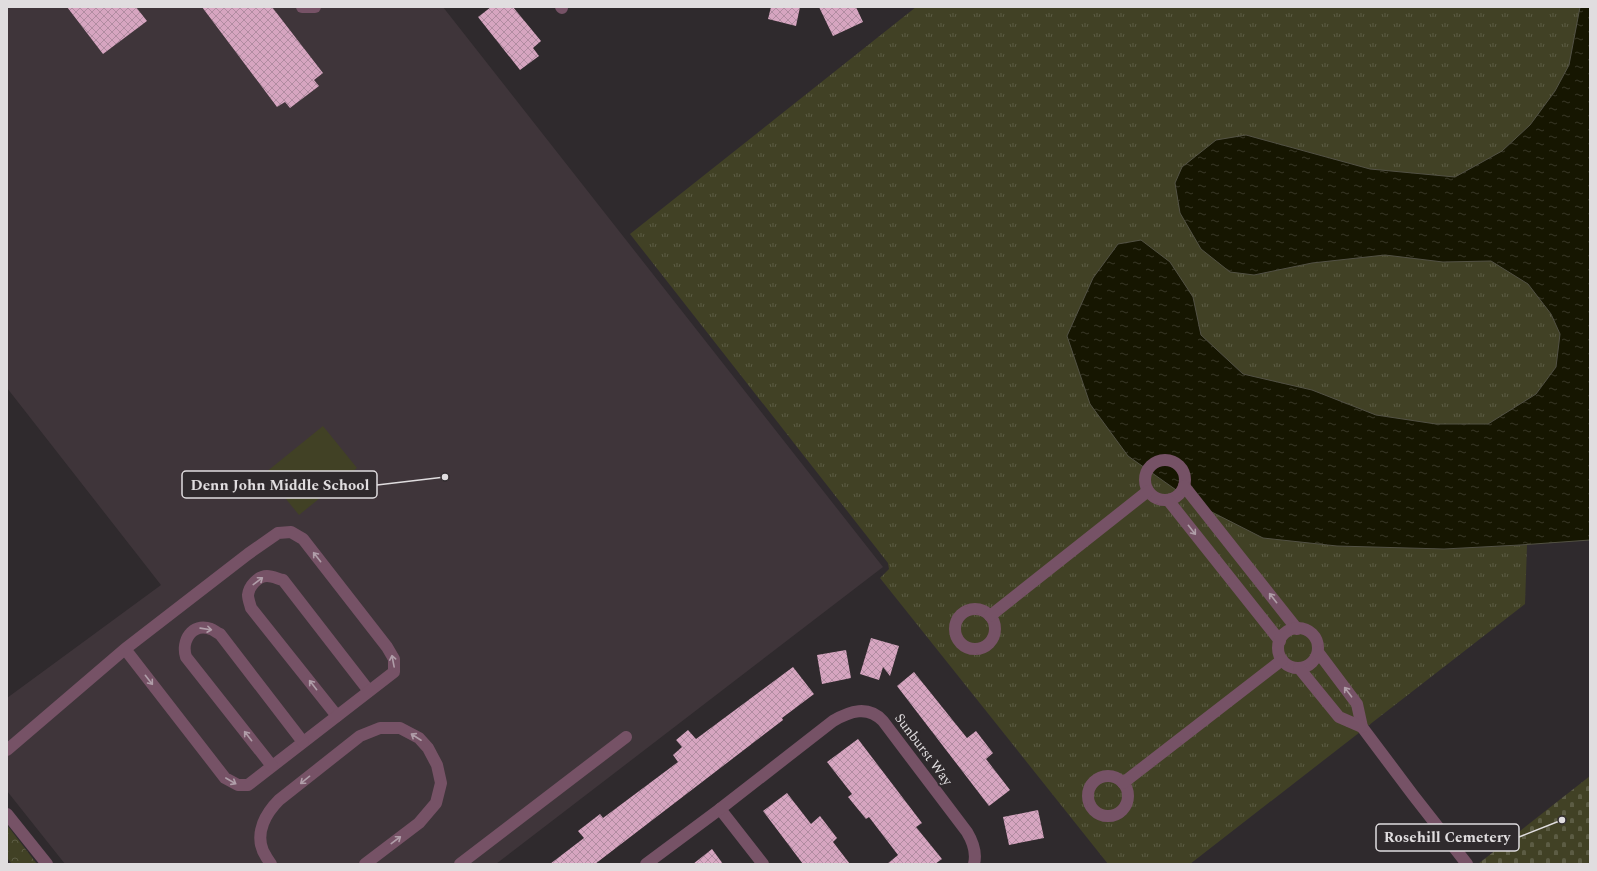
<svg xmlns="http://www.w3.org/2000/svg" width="1597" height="871" font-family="Spectral,serif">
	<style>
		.built { fill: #3f353a }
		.grass { fill: url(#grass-tufts) }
		.forest { fill: url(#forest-crowns) }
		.cemetery { fill: url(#cemetery-stones) }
		.pitch { fill: #414125 }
		.water { fill: url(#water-ripples); stroke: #535244 }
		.building { fill: url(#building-cross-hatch) }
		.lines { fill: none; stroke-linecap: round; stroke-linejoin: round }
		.minor { stroke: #765266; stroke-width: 12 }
		.oneway { stroke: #b09ea9 }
		.labels { text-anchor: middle; stroke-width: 4; stroke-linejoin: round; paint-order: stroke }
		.street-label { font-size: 14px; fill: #e0dddf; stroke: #2f2a2d }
		.leader { fill: none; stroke: #e0dddf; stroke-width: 1.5 }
		.callout-dot { fill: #e0dddf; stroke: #2f2a2d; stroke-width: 1.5 }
		.callout { fill: #2f2a2d; stroke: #e0dddf; stroke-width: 1.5 }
		.callout-label { font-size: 15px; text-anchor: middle; font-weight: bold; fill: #e0dddf }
	</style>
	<defs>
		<pattern id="grass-tufts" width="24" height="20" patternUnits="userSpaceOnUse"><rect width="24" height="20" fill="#414125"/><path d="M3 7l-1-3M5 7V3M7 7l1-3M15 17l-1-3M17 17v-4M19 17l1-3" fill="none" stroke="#5c5c44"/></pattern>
		<pattern id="forest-crowns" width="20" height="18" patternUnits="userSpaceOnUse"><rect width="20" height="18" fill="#414125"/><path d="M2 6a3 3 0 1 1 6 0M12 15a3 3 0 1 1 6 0" fill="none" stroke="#5c5c44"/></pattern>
		<pattern id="cemetery-stones" width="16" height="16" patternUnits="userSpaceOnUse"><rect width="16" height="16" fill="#414125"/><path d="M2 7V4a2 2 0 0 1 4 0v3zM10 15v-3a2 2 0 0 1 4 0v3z" fill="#5c5c44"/></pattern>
		<pattern id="water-ripples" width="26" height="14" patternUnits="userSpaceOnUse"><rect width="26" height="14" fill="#161601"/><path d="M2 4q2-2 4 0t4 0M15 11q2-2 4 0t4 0" fill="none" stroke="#383726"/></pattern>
		<pattern id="building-cross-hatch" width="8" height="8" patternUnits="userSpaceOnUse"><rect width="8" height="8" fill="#d6a5c0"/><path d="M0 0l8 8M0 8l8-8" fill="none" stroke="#b18ca1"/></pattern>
	</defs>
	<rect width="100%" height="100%" fill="#2f2a2d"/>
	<!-- built -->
	<polygon class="built" points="7,7 443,7 883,567 496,864 65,864 7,791 7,698 161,585 7,388"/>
	<!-- grass -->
	<polygon class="grass" points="916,7 1580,7 1569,65 1555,91 1530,125 1502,151 1455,177 1370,169 1246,135 1255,275 1312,263 1385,255 1443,262 1491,261 1528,284 1551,314 1560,334 1556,367 1536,394 1488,424 1436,424 1376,415 1312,390 1243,374 1201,335 1193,297 1118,244 1093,278 1067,336 1263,538 1337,546 1444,549 1527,545 1525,604 1190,864 1108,864 880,578 889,569 888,563 630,234"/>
	<!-- forest -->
	<polygon class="forest" points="7,825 37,864 12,864 7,858"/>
	<!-- cemetery -->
	<polygon class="cemetery" points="1590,776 1590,864 1478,864"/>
	<!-- pitch -->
	<polygon class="pitch" points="323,426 357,468 299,515 265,473"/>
	<!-- water -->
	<polygon class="water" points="1580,7 1590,7 1590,540 1520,545 1444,549 1337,546 1263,538 1196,504 1128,456 1090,404 1067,336 1093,278 1118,244 1141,240 1170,262 1193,297 1201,335 1243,374 1312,390 1376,415 1436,424 1488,424 1536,394 1556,367 1560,334 1551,314 1528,284 1491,261 1443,262 1385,255 1312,263 1254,275 1230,272 1201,249 1180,213 1175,183 1182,167 1216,140 1246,135 1370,169 1455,177 1502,151 1530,125 1555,91 1569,65"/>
	<!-- building -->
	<g class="building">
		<polygon points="67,7 136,7 147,21 103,54"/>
		<polygon points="202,7 272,7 323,73 314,80 319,86 290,108 285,102 277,107"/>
		<polygon points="491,7 513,7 541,41 533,48 539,56 520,70 478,17"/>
		<polygon points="771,7 800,7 796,26 768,19"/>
		<polygon points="819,7 856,7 863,22 833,36"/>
		<polygon points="871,638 899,646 890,676 883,667 879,680 860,674"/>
		<polygon points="846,650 851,678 822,684 817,655"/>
		<polygon points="793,667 814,694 782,718 783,720 595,864 550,864 584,838 578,831 600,814 603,818 678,762 673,755 682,747 676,740 688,730 696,739"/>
		<polygon points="914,672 967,738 976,731 993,753 986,759 1010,790 989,806 897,686"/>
		<polygon points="858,739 922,823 916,827 942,859 935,864 887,864 898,855 869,817 866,819 848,797 852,794 827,762"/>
		<polygon points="787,793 811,824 820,816 837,838 833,842 850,864 803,864 763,811"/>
		<polygon points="1038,810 1044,838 1009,845 1003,817"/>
		<polygon points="712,849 723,864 693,864"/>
	</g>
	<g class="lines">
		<!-- minor -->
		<g class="minor">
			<polyline points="302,7 315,7"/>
			<polyline points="561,7 562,8"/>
			<circle cx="1165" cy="480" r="20"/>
			<polyline points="1184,486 1297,629"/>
			<polyline points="1168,500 1280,641"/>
			<circle cx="975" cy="629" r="20"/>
			<polyline points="990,616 1148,491"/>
			<circle cx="1298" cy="648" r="20"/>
			<polyline points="1318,652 1357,704 1362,727 1413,795 1467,864"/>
			<polyline points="1299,668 1339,717 1362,727"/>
			<path d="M337,716l-86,-108c-1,-4 -3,-9 -3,-13 1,-9 10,-19 19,-19 6,0 11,3 16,4l86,111"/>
			<polyline points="7,750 125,649 248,554 278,533 291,532 303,539 387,647 394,659 394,672 248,785 238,785 225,778 125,649"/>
			<path d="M272,766l-86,-109c-5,-16 6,-35 25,-28 3,1 6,4 9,5l83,108"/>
			<circle cx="1108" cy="796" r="20"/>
			<polyline points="1123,783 1282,660"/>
			<polyline points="720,809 763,864"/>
			<polyline points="7,814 47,864"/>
			<path d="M271,864c-3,-4 -6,-9 -8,-13 -8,-19 3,-38 16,-51l81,-64 20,-8h20l19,10 9,10 9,17 4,18 -5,20 -17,20 -54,41"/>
			<polyline points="460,864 626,737"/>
			<path d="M646,864l74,-55 113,-88c17,-10 35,-16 50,0l84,111c6,10 10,20 7,32"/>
		</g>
	</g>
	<!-- one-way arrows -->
	<defs><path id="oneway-shaft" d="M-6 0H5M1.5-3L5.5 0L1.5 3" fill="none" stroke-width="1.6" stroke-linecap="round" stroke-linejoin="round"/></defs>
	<g class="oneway">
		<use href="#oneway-shaft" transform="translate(1192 530) rotate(52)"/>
		<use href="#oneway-shaft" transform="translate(317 557) rotate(-128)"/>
		<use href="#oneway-shaft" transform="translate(258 581) rotate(-37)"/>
		<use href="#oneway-shaft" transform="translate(1273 598) rotate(-128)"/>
		<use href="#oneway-shaft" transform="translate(206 629) rotate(8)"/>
		<use href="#oneway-shaft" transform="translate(393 661) rotate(-101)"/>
		<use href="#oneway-shaft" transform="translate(149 680) rotate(52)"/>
		<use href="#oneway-shaft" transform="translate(313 685) rotate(-128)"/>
		<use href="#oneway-shaft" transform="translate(1348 692) rotate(-127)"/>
		<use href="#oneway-shaft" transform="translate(248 736) rotate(-128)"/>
		<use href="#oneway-shaft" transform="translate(416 737) rotate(-147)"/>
		<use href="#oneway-shaft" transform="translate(305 780) rotate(141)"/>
		<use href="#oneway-shaft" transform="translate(231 781) rotate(30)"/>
		<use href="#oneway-shaft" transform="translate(396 840) rotate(-37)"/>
	</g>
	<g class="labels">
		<!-- street labels -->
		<g class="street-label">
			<text transform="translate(924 749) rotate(53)" y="5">Sunburst Way</text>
		</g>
	</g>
	<!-- callouts -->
	<path class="leader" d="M445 477L377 485M1562 820L1519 837"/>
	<g class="callout-dot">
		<circle cx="445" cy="477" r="4"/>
		<circle cx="1562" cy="820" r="4"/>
	</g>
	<g class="callout">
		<rect x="182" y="471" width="195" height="27" rx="4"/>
		<rect x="1376" y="824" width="143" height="27" rx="4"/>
	</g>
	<g class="callout-label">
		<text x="280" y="490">Denn John Middle School</text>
		<text x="1447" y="842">Rosehill Cemetery</text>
	</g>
	<!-- border -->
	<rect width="1597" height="871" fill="none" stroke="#e0dddf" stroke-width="16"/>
</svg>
